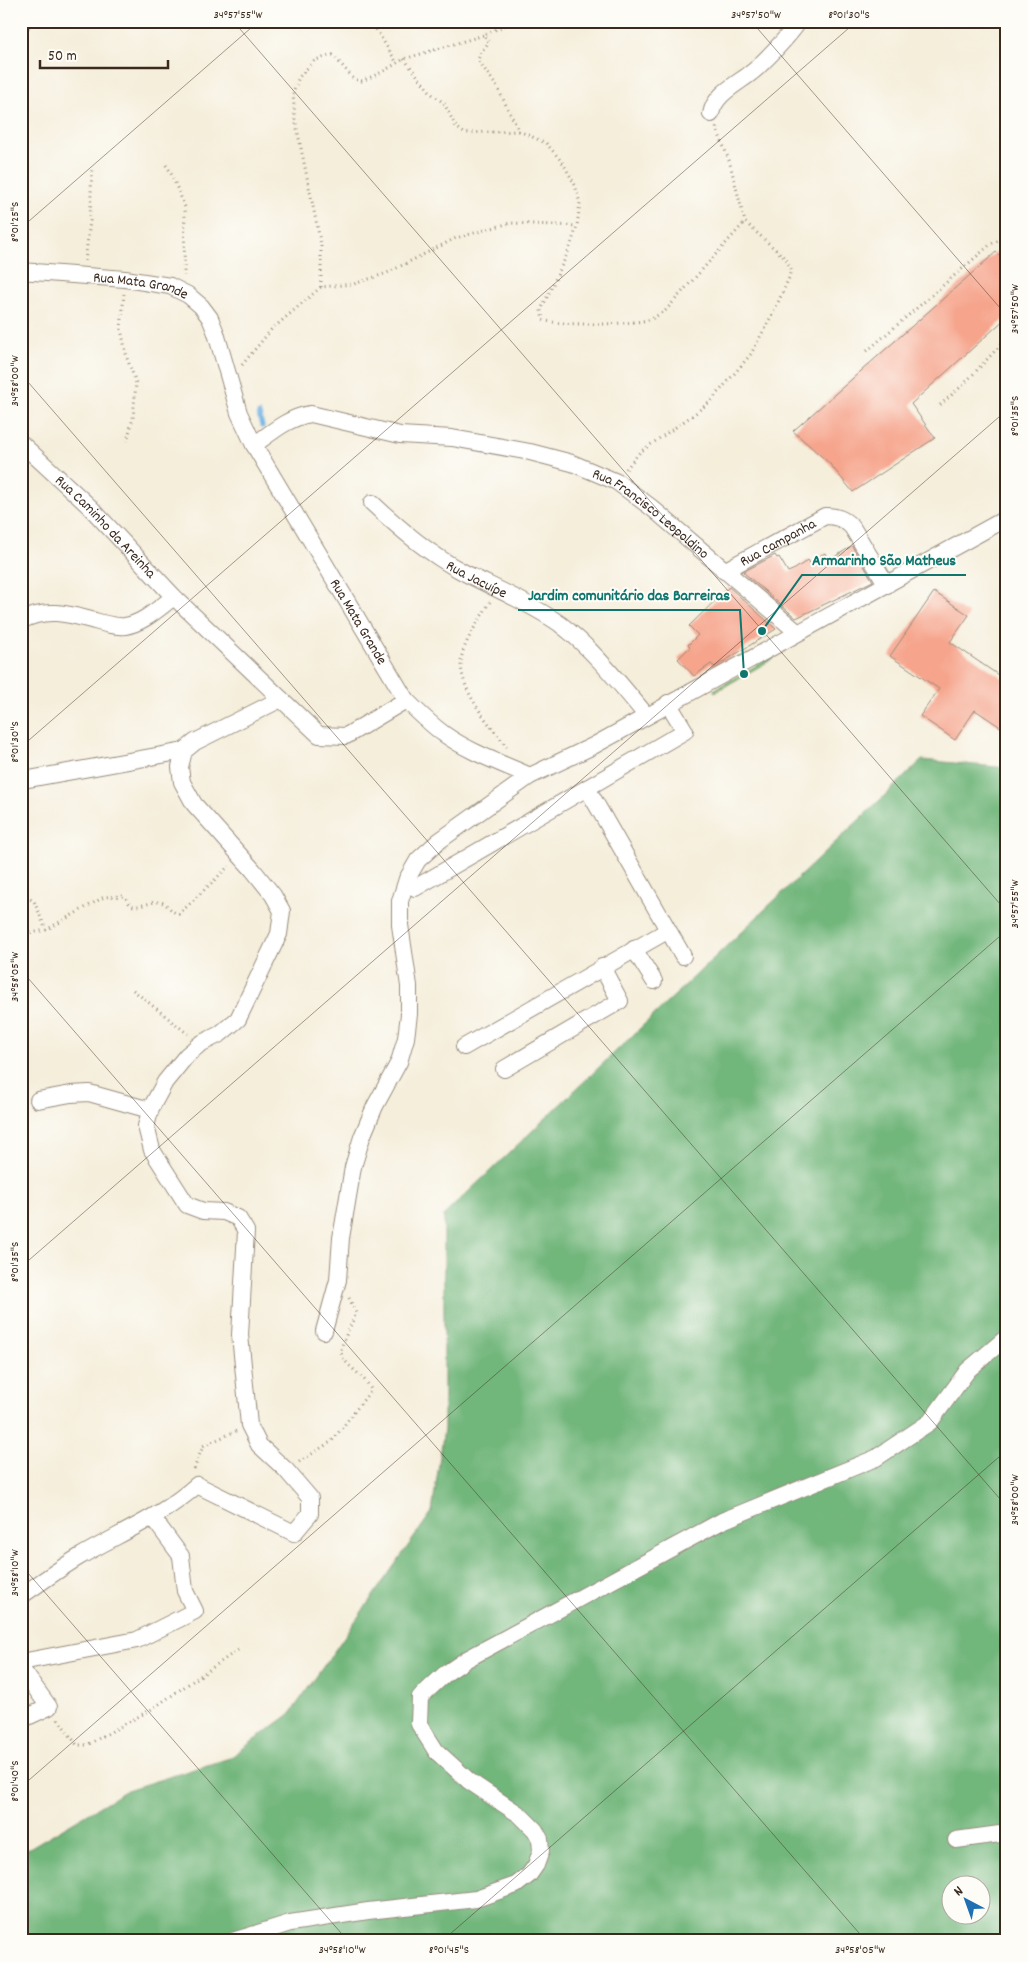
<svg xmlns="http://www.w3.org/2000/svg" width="1028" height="1962" font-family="Dekko,sans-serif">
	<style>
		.green { fill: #8cd490; stroke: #647f57 }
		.forest { fill: #71b67a; stroke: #56704c; fill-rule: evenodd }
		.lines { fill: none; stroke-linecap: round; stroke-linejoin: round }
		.stream { stroke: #6db1e3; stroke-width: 5 }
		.building { fill: #f6a48c }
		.minor-casing { stroke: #988c7c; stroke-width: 18 }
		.path { stroke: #988c7c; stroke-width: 3; stroke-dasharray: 1 4; stroke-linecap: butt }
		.minor { stroke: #fff; stroke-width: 16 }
		.ticks { fill: none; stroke: #3b2a1e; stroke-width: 1; stroke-opacity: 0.45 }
		.labels { text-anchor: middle; stroke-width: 4; stroke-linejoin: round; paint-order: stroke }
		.street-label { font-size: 15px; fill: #3b2a1e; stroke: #fdfcf7 }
		.leader { fill: none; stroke: #0f766e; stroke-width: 2 }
		.callout-dot { fill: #0f766e; stroke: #fdfcf7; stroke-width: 2 }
		.callout-label { font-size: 16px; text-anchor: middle; font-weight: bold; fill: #0f766e; stroke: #fdfcf7; stroke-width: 4; stroke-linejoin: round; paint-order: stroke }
		.neatline { fill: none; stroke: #3b2a1e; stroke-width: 2 }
		.ticks-label { font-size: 12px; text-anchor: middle; fill: #3b2a1e }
	</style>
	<rect width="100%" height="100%" fill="#fdfcf7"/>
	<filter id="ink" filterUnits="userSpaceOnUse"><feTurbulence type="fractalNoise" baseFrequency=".02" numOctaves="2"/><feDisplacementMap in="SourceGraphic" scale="10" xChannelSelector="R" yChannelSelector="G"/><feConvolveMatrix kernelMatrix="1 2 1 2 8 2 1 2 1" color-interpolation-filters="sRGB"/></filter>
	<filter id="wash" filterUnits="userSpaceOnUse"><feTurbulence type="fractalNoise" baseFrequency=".0096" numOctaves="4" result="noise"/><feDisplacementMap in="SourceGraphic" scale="20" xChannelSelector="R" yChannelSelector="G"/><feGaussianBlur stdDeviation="1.12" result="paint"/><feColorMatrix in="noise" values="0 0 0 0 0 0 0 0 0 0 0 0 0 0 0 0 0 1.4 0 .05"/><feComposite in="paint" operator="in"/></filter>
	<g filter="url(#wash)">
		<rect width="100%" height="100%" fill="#f5eedb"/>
		<!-- green -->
		<polygon class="green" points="773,656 774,658 715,692 714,690"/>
		<!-- forest -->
		<path class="forest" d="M922,760l85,8v1173h-986v-88l106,-63 103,-32 60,-44 142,-202 12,-83v-214zM950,1884h30v30h-30z"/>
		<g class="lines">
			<!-- stream -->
			<polyline class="stream" points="259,414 262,426"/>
		</g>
		<g id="blocks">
			<!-- building -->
			<g class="building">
				<polygon points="996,252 1007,264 1007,317 911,404 935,438 853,492 829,463 793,431"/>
				<polygon points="852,546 873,581 796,618 743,572 775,555 777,558 779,557 788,572 795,569 808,560 810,563 825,553 828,561"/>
				<polygon points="729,587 776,629 715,667 711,664 694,676 678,659 690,647 688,645 698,635 689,626"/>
				<polygon points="934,592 969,615 950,642 1007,681 1007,721 1002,728 975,710 955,740 920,716 939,689 890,656"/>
			</g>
		</g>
	</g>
	<g filter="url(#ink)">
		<use href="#blocks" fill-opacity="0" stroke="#988c7c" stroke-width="1"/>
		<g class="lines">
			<defs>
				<g id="minor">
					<polyline points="21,25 22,21"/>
					<path d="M711,114c4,-22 30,-31 46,-46 15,-15 30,-29 42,-47"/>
					<path id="s1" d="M21,271l104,8 45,7 18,9 13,11 9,12 6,15 23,80 15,32 152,255c12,12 24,24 38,34 25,18 57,29 86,42l63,-30 414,-228"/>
					<path id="s2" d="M21,443l69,64 84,90 145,138 27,1 60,-36"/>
					<path id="s3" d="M254,445c18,-13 35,-28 57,-31l89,21 52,3 78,14 42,11 45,19 35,26 145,124"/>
					<path id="s4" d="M372,503c28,26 57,51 91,69 33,17 67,31 97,52 33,25 60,60 86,91"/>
					<path id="s5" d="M724,571l101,-55c12,0 19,3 27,11l35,58"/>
					<path d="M21,621c25,-14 48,-7 74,0 10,3 20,6 30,5 19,-3 35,-19 49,-29"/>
					<polyline points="21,778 29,779 184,751"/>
					<polyline points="587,788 683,956"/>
					<polyline points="415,888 685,731 668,703"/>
					<polyline points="634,949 654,981"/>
					<polyline points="464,1047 667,931"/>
					<polyline points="504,1069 620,1001 602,967"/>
					<polyline points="38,1100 71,1094 89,1093 150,1110"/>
					<polyline points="324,1331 338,1280 341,1238 353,1167 362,1137 375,1106 399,1062 406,1038 409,1014 409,986 400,925 400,901 407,879 418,860 439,841 530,776"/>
					<path d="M21,1596c19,-13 38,-27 58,-39 41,-24 82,-40 118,-72l97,48 16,-19v-16l-24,-28 -27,-25 -10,-20 -9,-90 6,-104 -8,-13 -14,-6 -21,-1 -16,-6 -35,-55 -6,-24 5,-18 14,-26 22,-27 13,-11 20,-10 18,-15 41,-85 3,-23 -9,-16 -20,-25 -59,-66 -12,-22 -2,-15 4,-16 11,-9 86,-43"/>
					<polyline points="21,1662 137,1640 195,1611 185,1591 181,1556 153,1518"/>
					<polyline points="21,1668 49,1707 21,1720"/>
					<polyline points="956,1840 1007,1833"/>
					<polyline points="233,1941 290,1923 368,1911 476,1899 516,1885 529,1875 536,1865 541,1851 540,1839 535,1830 520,1815 469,1781 436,1751 419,1724 420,1697 445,1674 467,1659 722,1521 876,1458 930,1422 968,1370 1007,1337"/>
				</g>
			</defs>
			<!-- minor casing -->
			<use href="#minor" class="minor-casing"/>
			<!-- path -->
			<g class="path">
				<polyline points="371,21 397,63"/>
				<path d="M514,21l-30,14 5,7 -8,10 -3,8 19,27 22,44 27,12 17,20 12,22 5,18 -3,23 -8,24 -28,60 2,10c16,6 92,5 108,-1 5,-2 9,-6 14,-8l80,-89"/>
				<polyline points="404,59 432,94 444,103 456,127 464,133 519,131"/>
				<polyline points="166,165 170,171 185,207 184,276"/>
				<polyline points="85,261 90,221 92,168"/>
				<polyline points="321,287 321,245 295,119 293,93 299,77 315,60 333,55 354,79 362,81 382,72 404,59 484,35"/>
				<polyline points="124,294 121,329 127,358 136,383 133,418 127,441"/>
				<polyline points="867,351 991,244 999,240 1007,243"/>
				<polyline points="242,365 271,330 321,287 354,284 387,273 456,238 510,223 577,226"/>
				<polyline points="940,405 964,384 1007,338"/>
				<polyline points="626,469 640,452 693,415 711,401 751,354 775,309 789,278 791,269 786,259 745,222 729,160 716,127"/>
				<path d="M490,602c-9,16 -30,44 -29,62 1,30 29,61 46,83"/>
				<polyline points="21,898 26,897 34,901 46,930"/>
				<path d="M21,935l25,-5 58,-33 19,-1c4,2 5,7 8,9 7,4 20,-4 28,-3 8,0 12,11 20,12l50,-48"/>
				<polyline points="133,990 188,1034"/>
				<path d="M299,1462l33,-21 39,-51c-4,-14 -31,-26 -30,-40 1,-9 12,-28 15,-37l-7,-15"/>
				<polyline points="194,1469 203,1446 236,1431"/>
				<polyline points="58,1719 77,1745 87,1745 152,1709 238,1650"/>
			</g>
			<!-- minor -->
			<use href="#minor" class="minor"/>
		</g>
	</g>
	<!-- ticks -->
	<path class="ticks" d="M233,21l774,891M751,21l256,295M21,228l238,-207M21,374l986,1133M21,747l836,-726M21,970l845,971M21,1267l986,-857M21,1565l327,376M21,1787l986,-857M442,1941l565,-491"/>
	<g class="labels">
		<!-- street labels -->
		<g class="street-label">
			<text dy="5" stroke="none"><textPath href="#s1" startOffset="121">Rua Mata Grande</textPath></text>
			<text dy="5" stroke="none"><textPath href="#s3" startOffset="426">Rua Francisco Leopoldino</textPath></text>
			<text dy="5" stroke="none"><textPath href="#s2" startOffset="119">Rua Caminho da Areinha</textPath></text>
			<text dy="5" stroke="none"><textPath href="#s5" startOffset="61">Rua Campanha</textPath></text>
			<text dy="5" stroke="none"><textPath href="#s4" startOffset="130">Rua Jacuípe</textPath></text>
			<text dy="5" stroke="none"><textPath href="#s1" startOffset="542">Rua Mata Grande</textPath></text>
		</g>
	</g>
	<!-- callouts -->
	<path class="leader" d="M762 631L802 575H966M744 674L740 610H518"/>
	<g class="callout-dot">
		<circle cx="762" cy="631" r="5"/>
		<circle cx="744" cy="674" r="5"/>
	</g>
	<g class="callout-label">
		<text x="884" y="565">Armarinho São Matheus</text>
		<text x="629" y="600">Jardim comunitário das Barreiras</text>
	</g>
	<!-- margin -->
	<rect width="1028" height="1962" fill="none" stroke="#fdfcf7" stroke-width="55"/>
	<!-- north arrow -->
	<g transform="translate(966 1900) rotate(319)"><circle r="24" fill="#fdfcf7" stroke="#afa8a0"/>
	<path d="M0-4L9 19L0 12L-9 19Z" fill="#1f6fb2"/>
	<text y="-8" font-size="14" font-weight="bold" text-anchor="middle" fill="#3b2a1e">N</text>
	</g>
	<!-- scale -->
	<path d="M40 60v8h128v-8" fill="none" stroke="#3b2a1e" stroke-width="2.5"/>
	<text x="48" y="60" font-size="15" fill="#3b2a1e" stroke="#fdfcf7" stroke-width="4" paint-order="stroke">50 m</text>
	<rect x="28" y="28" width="972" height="1906" class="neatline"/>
	<g class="ticks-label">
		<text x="238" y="18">34°57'55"W</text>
		<text x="756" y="18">34°57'50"W</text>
		<text x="849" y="18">8°01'30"S</text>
		<text transform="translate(14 222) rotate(-90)" y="4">8°01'25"S</text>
		<text transform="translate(1014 309) rotate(-90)" y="4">34°57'50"W</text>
		<text transform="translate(14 381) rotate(-90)" y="4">34°58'00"W</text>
		<text transform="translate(1014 416) rotate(-90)" y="4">8°01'35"S</text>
		<text transform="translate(14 742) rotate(-90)" y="4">8°01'30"S</text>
		<text transform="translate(1014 904) rotate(-90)" y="4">34°57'55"W</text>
		<text transform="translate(14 977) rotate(-90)" y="4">34°58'05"W</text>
		<text transform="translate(14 1262) rotate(-90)" y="4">8°01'35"S</text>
		<text transform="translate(1014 1500) rotate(-90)" y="4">34°58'00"W</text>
		<text transform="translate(14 1573) rotate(-90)" y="4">34°58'10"W</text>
		<text transform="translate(14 1781) rotate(-90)" y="4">8°01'40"S</text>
		<text x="342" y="1953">34°58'10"W</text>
		<text x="449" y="1953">8°01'45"S</text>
		<text x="860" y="1953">34°58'05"W</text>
	</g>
</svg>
